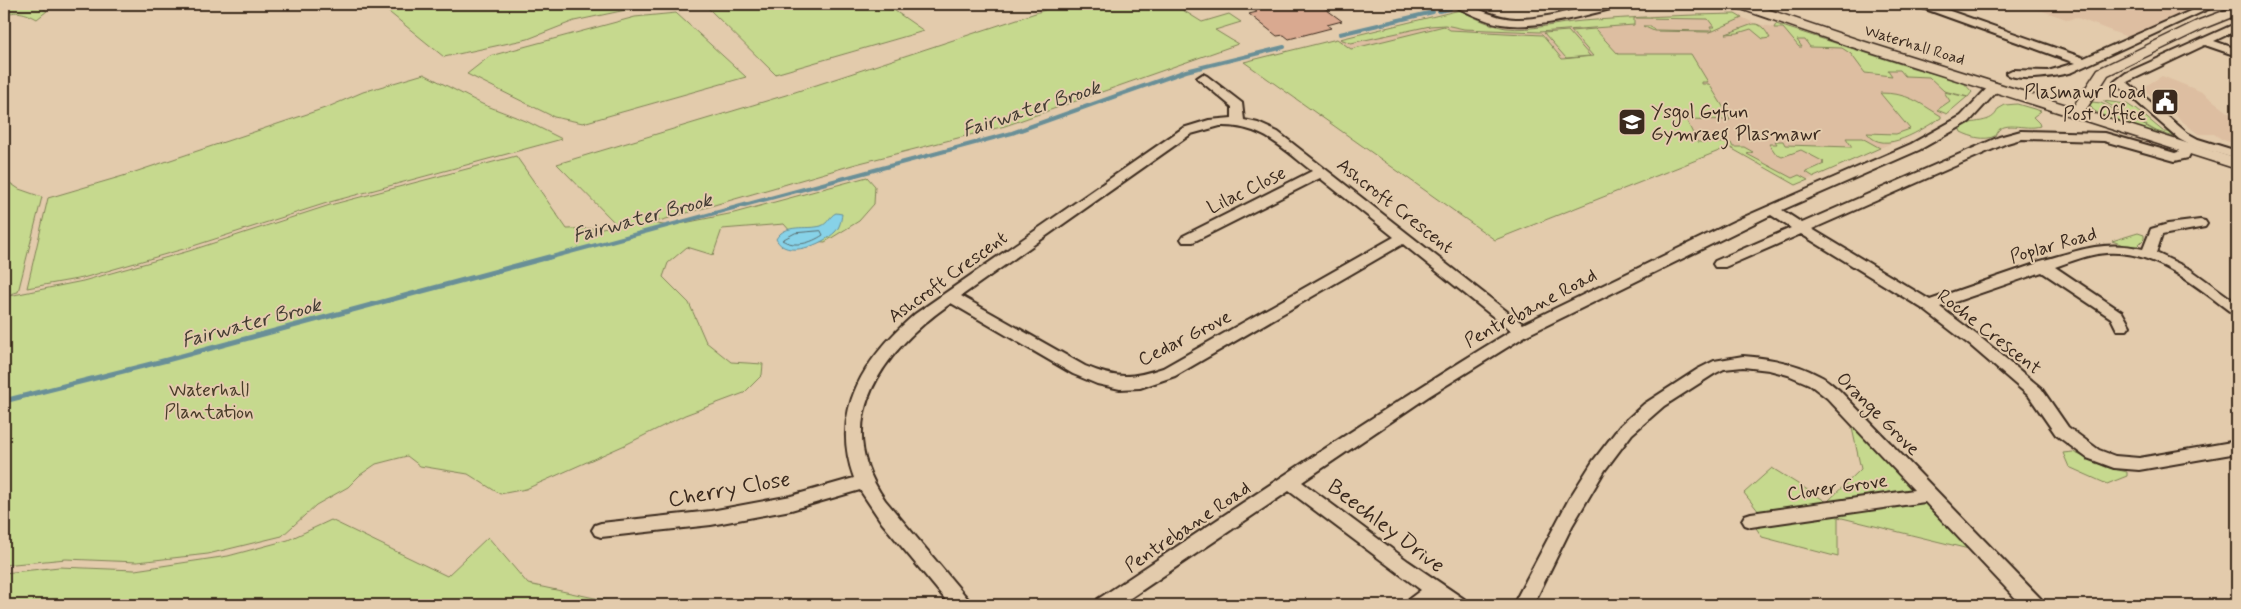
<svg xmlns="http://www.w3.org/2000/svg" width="2241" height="609" font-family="Mynerve,sans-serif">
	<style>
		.built { fill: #ddbea1 }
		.green { fill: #c6d98e; stroke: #808256 }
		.water { fill: #87d2e8; stroke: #698f97 }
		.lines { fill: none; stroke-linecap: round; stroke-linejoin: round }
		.shore { stroke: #596d6f; stroke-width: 1 }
		.stream-far1 { stroke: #698f97; stroke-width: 4 }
		.stream { stroke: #698f97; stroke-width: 5 }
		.building { fill: #d9a990; stroke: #3b2a1e }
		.minor-casing { stroke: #3b2a1e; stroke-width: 4 }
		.tertiary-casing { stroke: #3b2a1e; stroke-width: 3 }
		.minor { fill: #e3cbac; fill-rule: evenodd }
		.tertiary { fill: #e3cbac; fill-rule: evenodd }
		.labels { text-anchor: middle; stroke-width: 4; stroke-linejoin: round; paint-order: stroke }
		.far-street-label { font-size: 16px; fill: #3b2a1e; stroke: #e3cbac }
		.poi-label { font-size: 19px; fill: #3b2a1e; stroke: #e3cbac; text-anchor: end }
		.street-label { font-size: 19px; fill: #3b2a1e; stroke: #e3cbac }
		.park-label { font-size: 19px; fill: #493c29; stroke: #e3cbac }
		.water-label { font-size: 20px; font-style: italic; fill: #433b32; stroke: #e3cbac }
		.near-street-label { font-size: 22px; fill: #3b2a1e; stroke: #e3cbac }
	</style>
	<rect width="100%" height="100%" fill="#e3cbac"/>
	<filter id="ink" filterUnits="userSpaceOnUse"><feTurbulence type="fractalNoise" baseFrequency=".02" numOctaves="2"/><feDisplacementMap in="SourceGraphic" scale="10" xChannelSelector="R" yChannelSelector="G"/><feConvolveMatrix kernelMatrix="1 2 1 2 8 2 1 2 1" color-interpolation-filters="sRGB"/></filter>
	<g filter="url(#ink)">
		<!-- built -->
		<g class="built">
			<polygon points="2022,4 2205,4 2127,37 2075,17 2069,20"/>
			<polygon points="1460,10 1488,23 1514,28 1531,29 1573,22 1656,15 1735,14 1756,24 1774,27 1776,24 1913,68 1951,78 1963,82 1972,92 1947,114 1943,114 1941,118 1912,134 1796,185 1729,147 1495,240 1244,62"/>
			<polygon points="2162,76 2202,92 2237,119 2237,144 2223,140 2214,134 2198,134 2142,88"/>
		</g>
		<!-- green -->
		<g class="green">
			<path d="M4,4h32l11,7 -10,8c-11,-6 -22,-10 -33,-3z"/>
			<polygon points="379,4 654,4 574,21 528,39 444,57"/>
			<polygon points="724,4 885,4 924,31 775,74 708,8"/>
			<polygon points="1063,4 1173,4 1202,22 1229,14 1241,22 1215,30 1238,44 1005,126 856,164 652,223 669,226 734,213 867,177 875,186 874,204 859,221 825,242 798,240 784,224 722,229 713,255 687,247 668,263 663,277 689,303 706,342 731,362 763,364 762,375 744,393 685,415 625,445 526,489 500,494 468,474 420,466 407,456 376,464 360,475 348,487 316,505 282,536 208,554 137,562 66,559 4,565 4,297 83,281 189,251 330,205 516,156 567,229 602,228 617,225 557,164 786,95"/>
			<path d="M1460,10c15,8 29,15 46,18 26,3 51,-5 76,-7 51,-4 101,-6 153,-7l7,4 -29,13 -4,1 -55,-1 -11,-5h8l3,4 58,1 -2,-4h4l-6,-8 -74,-1v7l-95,7 -75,-3 -19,-4 -15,1 -79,17 -11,-4z"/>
			<polygon points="676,13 746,77 583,123 554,117 467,74 490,56 635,17"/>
			<path d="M1753,24c8,-1 13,7 17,14l-7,1 -12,-10 -13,4 -12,1z"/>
			<polygon points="1776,24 1913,68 1951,78 1963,82 1972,92 1968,97 1944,91 1929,77 1905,76 1900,70 1888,70 1892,76 1865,73 1851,54 1842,48 1810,47 1805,40 1797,40 1802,47 1799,47 1783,28 1774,28"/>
			<polygon points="1444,26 1450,30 1542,35 1562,59 1593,56 1571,31 1595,29 1618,54 1691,54 1708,82 1702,82 1702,84 1709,84 1727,113 1716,113 1717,115 1727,115 1730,120 1686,119 1697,142 1731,143 1733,147 1744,147 1753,152 1747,154 1792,178 1799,175 1808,180 1796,185 1729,147 1495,240 1244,62 1337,39 1351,49"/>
			<polygon points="1568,31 1590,56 1566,58 1544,33"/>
			<polygon points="424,74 482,104 526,121 562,139 330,202 187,248 83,278 27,288 48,198 123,176 328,107 363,92"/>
			<polygon points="1944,92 1967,97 1947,114 1937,110 1950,101"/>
			<path d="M1880,93c28,0 38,9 61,23v2c-18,10 -57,39 -74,15l29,1 14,-5z"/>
			<polygon points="2103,101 2127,104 2133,108 2136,109 2164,132 2173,132 2180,139 2156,131"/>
			<polygon points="2092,102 2101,103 2165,136 2103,116 2093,110 2090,105"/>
			<path d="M2017,104l24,7 -8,6 6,6 1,3c-15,5 -39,-8 -45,10 -10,5 -24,1 -34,-4l-2,-5c13,-8 34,-2 39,-18l7,-4z"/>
			<polygon points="1846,138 1862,138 1880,148 1814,177 1806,172 1824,164 1822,163 1824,162 1801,150 1782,157 1776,154 1769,144 1777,144 1775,141 1783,141 1785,145 1852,147"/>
			<polygon points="4,179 19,189 42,197 18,292 4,295"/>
			<polygon points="2138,233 2144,235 2144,239 2137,246 2126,246 2112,241"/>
			<polygon points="1855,416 1985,553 1838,517 1838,557 1762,537 1751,520 1763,517 1744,493 1772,468 1827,502 1861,469 1852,428"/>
			<polygon points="2073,452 2106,467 2127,472 2127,476 2107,484 2069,467 2063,453"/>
			<polygon points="331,520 447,576 488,537 528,584 628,605 4,605 4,573 59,567 135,570 228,556 288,540"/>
		</g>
		<!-- water -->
		<path class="water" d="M836,213l6,1c-1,7 -2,13 -7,18 -12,12 -49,28 -59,7 9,-16 30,-9 45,-13 8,-3 8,-10 15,-13z"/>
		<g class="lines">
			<!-- shore -->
			<path class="shore" d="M821,231l2,4c-12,8 -28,13 -41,5l13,-7z"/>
			<!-- stream-far1 -->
			<g class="stream-far1">
				<polyline points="1439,11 1450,9"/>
				<polyline points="1340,34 1433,12"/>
				<polyline points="544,259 1012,133 1186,71 1284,47"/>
			</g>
			<!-- stream -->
			<polyline class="stream" points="4,401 167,360 549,257"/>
		</g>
		<!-- building -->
		<polygon class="building" points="1246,4 1319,4 1342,21 1327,25 1331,28 1289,39 1284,35 1277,36 1249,14 1257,12"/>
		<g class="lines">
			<defs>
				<g id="minor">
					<path d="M1453,4c22,0 40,15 63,15 37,1 71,-17 107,-15l-1,2c-35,9 -86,24 -121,18 -17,-3 -32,-11 -47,-18z"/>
					<path d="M1916,4h14l154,54 122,-54h13l-147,68c-13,4 -56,11 -66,1l6,-3 36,1 27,-8 -158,-57z"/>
					<polygon points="2237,23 2237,30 2214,41 2237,49 2237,56 2205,45 2127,82 2187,133 2198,139 2237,151 2237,159 2190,145 2179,139 2114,82 2126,73"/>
					<path d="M1203,74l4,2 35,27 2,17 14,3 20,9 245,192 212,-103 176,-77 50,-28 30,-32 4,-1 6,4 -32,35 -50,28 -137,60 20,13 197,-86 22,-6 84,2 70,20 3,-1 5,-7h8l2,3 -5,10 -13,3 -71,-20 -83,-2 -14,4 -195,86 118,71 105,-36 2,-2c38,-10 65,-23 106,-13l8,-20 17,-5 32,-4 5,1 2,3 -2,3 -43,8 -6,18 34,16 47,34v12l-5,-2c-36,-27 -77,-63 -125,-60 -18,1 -35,8 -52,14l67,45 8,14 -3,4h-10l-6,-12 -69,-46 -102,35 41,31 60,50 27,39 31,23 16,6 24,2 98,-17v12l-98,17 -25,-2 -27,-10 -31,-23 -27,-39 -58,-50 -48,-37 -122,-75 -76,33h-10l-2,-3 2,-3 76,-33 -20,-13 -244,120 -98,61 -127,86 106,79 56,38 3,6h-25l-6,-4 -6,4h-24l3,-6 12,-9 -132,-99 -169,114h-25l3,-6c137,-91 273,-183 413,-268l-108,-87 -228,132 -35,12 -20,1 -23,-5 -24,-10 -122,-71c-67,47 -122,117 -66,197l83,99 3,6h-21l-68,-82 -22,-33 -69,20 -80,15 -110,12 -6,-2 -3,-5 3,-5 6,-2 110,-12 80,-15 63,-18c-25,-68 11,-120 61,-164l268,-186 26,-8 23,-2v-11l-35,-29zM1220,126c42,-1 61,21 92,45l-129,65 -2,3 2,3h10l127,-64 74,59 -231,131c-32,11 -46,11 -78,-2l-124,-70 230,-162z"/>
					<path d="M1743,356c26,2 54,7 77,20 7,3 12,9 19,14l202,209 3,6h-22l-97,-103 -174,25 -6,-2 -3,-5 3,-5 6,-2 163,-23 -87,-92 -18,-14 -21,-9 -19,-5 -26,-3 -19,2 -10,5 -50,32 -32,28 -27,36 -33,56 -39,79h-20l56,-106 24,-38 27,-35 24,-22 54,-35 16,-8z"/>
				</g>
				<polygon id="tertiary" points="1733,4 1752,4 1859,40 2073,107 2098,69 2197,21 2237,6 2237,15 2207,27 2108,75 2085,111 2237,159 2237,169 1849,46 1735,7"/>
			</defs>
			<!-- minor casing -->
			<use href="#minor" class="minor-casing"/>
			<!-- tertiary casing -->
			<use href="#tertiary" class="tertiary-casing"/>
			<!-- minor -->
			<use href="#minor" class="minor"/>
			<!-- tertiary -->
			<use href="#tertiary" class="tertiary"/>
		</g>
	</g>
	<!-- icons -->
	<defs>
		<symbol id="civic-square" viewBox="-11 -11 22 22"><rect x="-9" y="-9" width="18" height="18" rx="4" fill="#3b2a1e" stroke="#e3cbac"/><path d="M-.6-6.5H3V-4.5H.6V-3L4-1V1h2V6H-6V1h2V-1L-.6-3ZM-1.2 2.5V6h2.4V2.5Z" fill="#fff"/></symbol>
		<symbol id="school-square" viewBox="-11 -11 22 22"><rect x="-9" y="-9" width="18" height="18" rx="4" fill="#3b2a1e" stroke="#e3cbac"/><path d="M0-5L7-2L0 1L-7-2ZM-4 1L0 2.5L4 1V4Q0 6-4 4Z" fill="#fff"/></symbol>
	</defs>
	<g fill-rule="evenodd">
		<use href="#civic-square" x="2149" y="86" width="32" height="32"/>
		<use href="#school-square" x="1616" y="106" width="32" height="32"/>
	</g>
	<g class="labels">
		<!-- far-street labels -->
		<g class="far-street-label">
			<text transform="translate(1915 44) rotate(17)" y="6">Waterhall Road</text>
		</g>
		<!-- poi labels -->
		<g class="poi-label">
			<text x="2146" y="98">Plasmawr Road<tspan x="2146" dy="22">Post Office</tspan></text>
			<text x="1651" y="118" text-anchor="start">Ysgol Gyfun<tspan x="1651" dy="22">Gymraeg Plasmawr</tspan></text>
		</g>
		<!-- street labels -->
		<g class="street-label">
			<text transform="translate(1246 189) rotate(-26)" y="7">Lilac Close</text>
			<text transform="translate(1396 205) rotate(38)" y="7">Ashcroft Crescent</text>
			<text transform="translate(2053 244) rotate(-16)" y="7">Poplar Road</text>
			<text transform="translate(947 276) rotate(-36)" y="7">Ashcroft Crescent</text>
			<text transform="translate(1530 307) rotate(-28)" y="7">Pentrebane Road</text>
			<text transform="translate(1990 331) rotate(38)" y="7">Roche Crescent</text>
			<text transform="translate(1184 337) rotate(-27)" y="7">Cedar Grove</text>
			<text transform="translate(1879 413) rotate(45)" y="7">Orange Grove</text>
			<text transform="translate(1837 486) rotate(-8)" y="7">Clover Grove</text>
			<text transform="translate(1187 526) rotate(-34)" y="7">Pentrebane Road</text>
		</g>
		<!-- park labels -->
		<g class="park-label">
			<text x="209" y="396">Waterhall<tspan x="209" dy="22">Plantation</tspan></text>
		</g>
		<!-- water labels -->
		<g class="water-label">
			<text transform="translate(1031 108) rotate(-18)" y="7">Fairwater Brook</text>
			<text transform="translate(642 217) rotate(-15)" y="7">Fairwater Brook</text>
			<text transform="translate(251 322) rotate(-15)" y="7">Fairwater Brook</text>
		</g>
		<!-- near-street labels -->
		<g class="near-street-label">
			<text transform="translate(729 488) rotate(-10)" y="8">Cherry Close</text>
			<text transform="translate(1387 525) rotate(37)" y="8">Beechley Drive</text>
		</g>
	</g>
	<!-- margin -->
	<rect width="2241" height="609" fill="none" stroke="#e3cbac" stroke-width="20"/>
	<rect x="10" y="10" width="2221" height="589" fill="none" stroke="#3b2a1e" stroke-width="2" filter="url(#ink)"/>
</svg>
